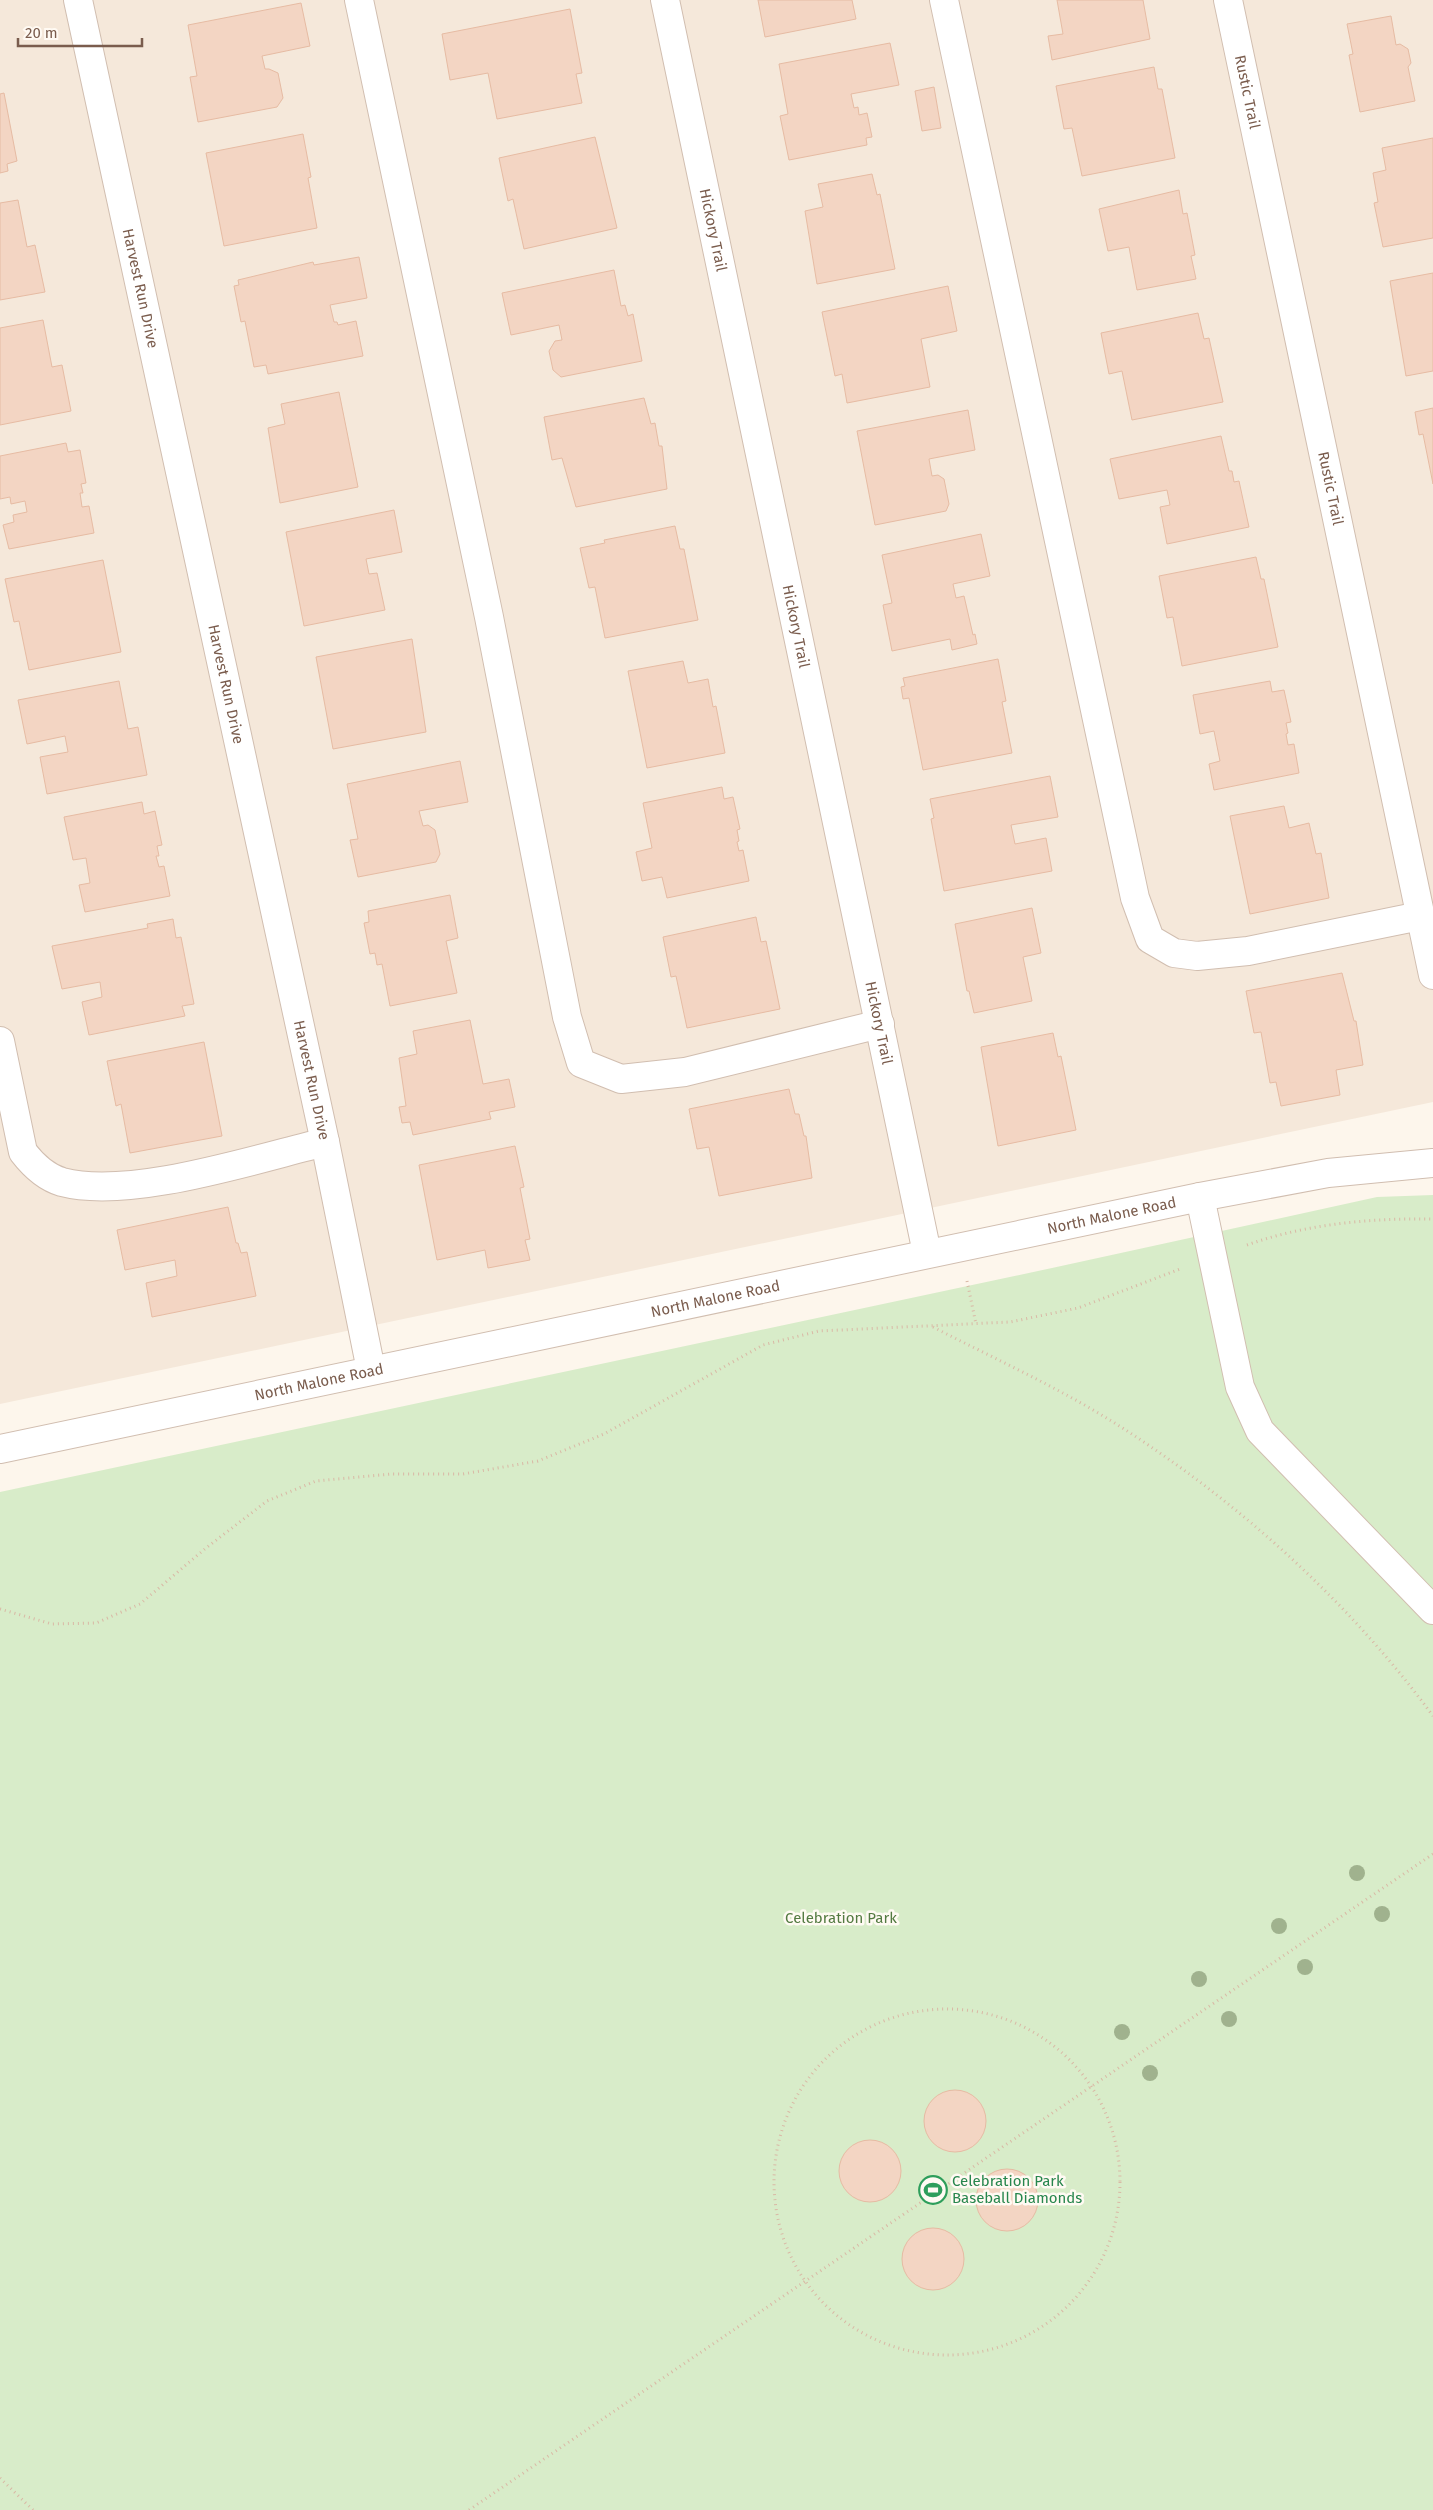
<svg xmlns="http://www.w3.org/2000/svg" width="1433" height="2510" font-family="'Fira Sans',sans-serif">
	<style>
		.residential { fill: #f5e8da }
		.green { fill: #d8ecc9 }
		.building { fill: #f3d5c3; stroke: #e6bba3 }
		.lines { fill: none; stroke-linecap: round; stroke-linejoin: round }
		.minor-casing { stroke: #d1beb0; stroke-width: 30 }
		.path { stroke: #d9b8a5; stroke-width: 3; stroke-dasharray: 1 4; stroke-linecap: butt }
		.minor { stroke: #fff; stroke-width: 28 }
		.tree { fill: #a0b28e }
		.labels { text-anchor: middle; stroke-width: 5; stroke-linejoin: round; paint-order: stroke }
		.street-label { font-size: 15px; fill: #7a5c4d; stroke: #fffaf3 }
		.park-label { font-size: 15px; fill: #537a41; stroke: #fffaf3 }
		.leisure-label { font-size: 15px; fill: #27864d; stroke: #fffaf3; text-anchor: start }
	</style>
	<rect width="100%" height="100%" fill="#fdf6ec"/>
	<!-- residential -->
	<polygon class="residential" points="0,0 1433,0 1433,1102 0,1404"/>
	<!-- green -->
	<polygon class="green" points="1433,1195 1433,2510 0,2510 0,1492 1052,1268 1377,1197"/>
	<!-- building -->
	<g class="building">
		<polygon points="758,0 852,0 856,19 765,37"/>
		<polygon points="1057,0 1143,0 1150,39 1052,60 1048,36 1063,34"/>
		<polygon points="301,3 310,46 262,56 265,69 269,69 278,73 283,98 277,107 198,122 190,77 197,76 188,25"/>
		<polygon points="570,9 582,73 576,74 582,103 497,119 488,73 450,80 442,34"/>
		<polygon points="1391,16 1396,45 1400,44 1408,49 1411,63 1408,67 1415,101 1360,112 1349,55 1353,54 1347,24"/>
		<polygon points="890,43 899,85 851,94 854,108 858,107 859,115 867,113 872,137 866,138 867,145 789,160 780,116 788,114 779,64"/>
		<polygon points="1154,67 1158,89 1162,89 1175,158 1082,176 1072,128 1064,129 1056,86"/>
		<polygon points="934,87 941,128 922,131 915,91"/>
		<polygon points="4,93 17,161 7,164 8,171 0,173 0,94"/>
		<polygon points="303,134 311,177 308,178 317,228 224,246 206,153"/>
		<polygon points="595,137 617,228 524,249 513,199 508,201 499,158"/>
		<polygon points="1433,138 1433,238 1383,247 1374,203 1378,202 1373,173 1386,170 1382,148"/>
		<polygon points="872,174 877,195 880,194 895,269 817,284 805,211 823,207 818,184"/>
		<polygon points="1179,190 1183,214 1187,213 1195,255 1191,256 1196,279 1137,290 1129,247 1108,251 1099,209"/>
		<polygon points="18,200 27,247 35,245 45,292 0,300 0,203"/>
		<polygon points="359,257 367,298 330,305 334,322 337,322 338,325 356,321 363,356 268,374 266,365 254,367 245,321 241,322 234,286 239,285 238,280 313,262 314,265"/>
		<polygon points="614,270 621,306 625,305 628,316 633,314 642,361 561,377 553,370 549,351 555,341 562,340 559,325 511,335 502,293"/>
		<polygon points="1433,273 1433,371 1406,376 1390,281"/>
		<polygon points="948,286 957,331 921,339 930,387 847,403 842,374 835,376 822,312"/>
		<polygon points="1198,313 1204,339 1209,338 1223,402 1132,420 1122,371 1109,374 1101,333"/>
		<polygon points="43,320 52,367 62,365 71,411 0,425 0,328"/>
		<polygon points="339,392 358,487 280,503 268,428 285,424 281,404"/>
		<polygon points="644,398 651,424 655,423 659,446 662,446 667,489 576,507 562,458 552,460 544,417"/>
		<polygon points="1433,408 1433,484 1423,434 1419,435 1415,412"/>
		<polygon points="968,410 975,450 929,459 932,476 938,475 944,479 949,504 946,511 875,525 857,431"/>
		<polygon points="1221,436 1229,471 1232,471 1234,482 1239,481 1249,527 1167,544 1160,507 1170,505 1167,490 1119,499 1110,459"/>
		<polygon points="66,443 68,452 80,450 86,483 81,484 83,493 80,493 82,507 89,506 94,533 9,549 3,525 14,522 13,515 27,512 25,501 11,504 10,497 0,499 0,456"/>
		<polygon points="394,510 402,552 366,559 369,574 377,573 385,610 304,626 286,532"/>
		<polygon points="675,526 680,549 684,549 698,620 605,638 595,587 589,588 580,548 605,543 604,540"/>
		<polygon points="981,534 990,576 953,584 956,598 964,596 973,635 975,634 977,644 952,650 950,639 892,651 883,605 892,603 882,555"/>
		<polygon points="1256,557 1261,579 1264,579 1278,647 1182,666 1173,617 1167,618 1159,576"/>
		<polygon points="103,560 121,652 29,670 19,621 14,622 5,579"/>
		<polygon points="412,639 426,732 333,749 316,657"/>
		<polygon points="998,659 1006,701 1002,702 1012,753 923,770 909,698 903,699 901,687 905,686 903,678"/>
		<polygon points="683,661 688,683 708,679 713,707 716,706 725,753 647,768 628,671"/>
		<polygon points="119,681 128,729 138,727 147,775 47,794 40,757 68,752 65,736 27,744 18,700"/>
		<polygon points="1270,681 1272,692 1284,690 1291,722 1286,723 1288,733 1286,734 1288,745 1294,744 1299,773 1214,790 1209,764 1220,761 1214,731 1200,734 1193,695"/>
		<polygon points="460,761 468,802 419,811 423,826 428,825 435,830 440,854 436,862 358,877 350,840 358,839 347,784"/>
		<polygon points="1050,776 1058,817 1011,825 1015,844 1046,838 1052,871 944,891 931,819 934,818 930,799"/>
		<polygon points="722,787 724,799 733,797 740,829 737,830 739,841 737,842 739,851 743,850 749,881 667,898 662,877 642,881 636,852 652,848 643,803"/>
		<polygon points="142,802 144,814 155,811 162,845 157,846 159,856 156,856 159,867 164,866 170,896 85,912 79,885 90,883 86,858 73,860 64,817"/>
		<polygon points="1284,806 1289,828 1309,823 1316,854 1321,853 1329,898 1250,914 1230,816"/>
		<polygon points="450,895 458,938 446,941 457,993 390,1006 382,964 377,965 375,953 370,954 364,923 369,922 368,911"/>
		<polygon points="1032,908 1041,953 1023,957 1032,1001 974,1013 969,991 967,991 955,924"/>
		<polygon points="756,917 761,942 766,941 780,1009 687,1028 676,976 671,977 663,937"/>
		<polygon points="173,919 176,938 181,937 194,1004 182,1006 185,1016 89,1035 82,1002 102,997 100,982 62,989 52,946 148,928 147,924"/>
		<polygon points="1342,973 1354,1021 1356,1021 1363,1065 1336,1070 1340,1095 1281,1106 1276,1082 1270,1083 1261,1032 1254,1033 1246,991"/>
		<polygon points="470,1020 483,1084 509,1079 515,1107 489,1112 491,1119 413,1135 410,1122 402,1123 399,1107 406,1106 399,1058 417,1054 413,1031"/>
		<polygon points="1053,1033 1058,1057 1061,1056 1076,1130 998,1146 981,1047"/>
		<polygon points="204,1042 222,1136 130,1153 121,1104 116,1106 107,1061"/>
		<polygon points="789,1089 795,1114 799,1114 804,1136 806,1136 812,1178 719,1196 709,1147 697,1149 689,1109"/>
		<polygon points="515,1146 524,1187 520,1188 530,1239 525,1240 530,1260 488,1268 485,1250 437,1260 419,1165"/>
		<polygon points="228,1207 236,1243 238,1243 241,1253 247,1252 256,1296 152,1317 146,1283 177,1276 175,1260 125,1270 117,1230"/>
		<circle cx="955" cy="2121" r="31"/>
		<circle cx="870" cy="2171" r="31"/>
		<circle cx="1007" cy="2200" r="31"/>
		<circle cx="933" cy="2259" r="31"/>
	</g>
	<g class="lines">
		<defs>
			<g id="minor">
				<path id="s1" d="M78,0l247,1142 46,228"/>
				<polyline points="359,0 489,617 567,1017 581,1063 621,1079 685,1072 880,1024"/>
				<path id="s2" d="M665,0l262,1253"/>
				<polyline points="944,0 1135,898 1150,939 1174,953 1197,956 1248,951 1420,916"/>
				<path id="s3" d="M1228,0l205,975"/>
				<path d="M0,1041l23,111c10,13 22,25 39,30 68,18 193,-23 263,-40"/>
				<polyline points="1200,1197 1240,1387 1260,1431 1433,1610"/>
				<path id="s4" d="M0,1449l1200,-252 128,-24 105,-10"/>
			</g>
		</defs>
		<!-- minor casing -->
		<use href="#minor" class="minor-casing"/>
		<!-- path -->
		<g class="path">
			<path d="M1247,1245c59,-21 123,-27 186,-26"/>
			<polyline points="967,1281 976,1324"/>
			<path d="M933,1327c64,33 131,63 191,102 118,76 226,174 309,287"/>
			<polyline points="0,1609 52,1624 96,1623 140,1604 206,1548 267,1501 316,1481 391,1474 463,1474 538,1461 604,1434 763,1345 819,1331 1010,1322 1078,1308 1180,1269"/>
			<circle cx="947" cy="2182" r="173"/>
			<polyline points="0,2478 33,2510"/>
			<polyline points="469,2510 1433,1854"/>
		</g>
		<!-- minor -->
		<use href="#minor" class="minor"/>
	</g>
	<!-- trees -->
	<g class="tree">
		<circle cx="1357" cy="1873" r="8"/>
		<circle cx="1382" cy="1914" r="8"/>
		<circle cx="1279" cy="1926" r="8"/>
		<circle cx="1305" cy="1967" r="8"/>
		<circle cx="1199" cy="1979" r="8"/>
		<circle cx="1229" cy="2019" r="8"/>
		<circle cx="1122" cy="2032" r="8"/>
		<circle cx="1150" cy="2073" r="8"/>
	</g>
	<!-- icons -->
	<defs>
		<symbol id="stadium-ring" viewBox="-11 -11 22 22"><circle r="9.5" fill="#fffaf3" stroke="#2e9e5b" stroke-width="1.5"/><path d="M0-5a6.5 5 0 1 0 0 10a6.5 5 0 1 0 0-10ZM-3.5-1.8h7v3.6h-7Z" fill="#2e9e5b"/></symbol>
	</defs>
	<g fill-rule="evenodd">
		<use href="#stadium-ring" x="917" y="2174" width="32" height="32"/>
	</g>
	<g class="labels">
		<!-- street labels -->
		<g class="street-label">
			<text dy="5" stroke="none"><textPath href="#s3" startOffset="94">Rustic Trail</textPath></text>
			<text dy="5" stroke="none"><textPath href="#s2" startOffset="235">Hickory Trail</textPath></text>
			<text dy="5" stroke="none"><textPath href="#s1" startOffset="295">Harvest Run Drive</textPath></text>
			<text dy="5" stroke="none"><textPath href="#s3" startOffset="499">Rustic Trail</textPath></text>
			<text dy="5" stroke="none"><textPath href="#s2" startOffset="640">Hickory Trail</textPath></text>
			<text dy="5" stroke="none"><textPath href="#s1" startOffset="700">Harvest Run Drive</textPath></text>
			<text dy="5" stroke="none"><textPath href="#s2" startOffset="1045">Hickory Trail</textPath></text>
			<text dy="5" stroke="none"><textPath href="#s1" startOffset="1105">Harvest Run Drive</textPath></text>
			<text dy="5" stroke="none"><textPath href="#s4" startOffset="1136">North Malone Road</textPath></text>
			<text dy="5" stroke="none"><textPath href="#s4" startOffset="731">North Malone Road</textPath></text>
			<text dy="5" stroke="none"><textPath href="#s4" startOffset="326">North Malone Road</textPath></text>
		</g>
		<!-- park labels -->
		<g class="park-label">
			<text x="841" y="1923">Celebration Park</text>
		</g>
		<!-- leisure labels -->
		<g class="leisure-label">
			<text x="952" y="2186">Celebration Park<tspan x="952" dy="17">Baseball Diamonds</tspan></text>
		</g>
	</g>
	<!-- scale -->
	<path d="M18 38v8h124v-8" fill="none" stroke="#7a5c4d" stroke-width="2.5"/>
	<text x="25" y="38" font-size="15" fill="#7a5c4d" stroke="#fffaf3" stroke-width="4" paint-order="stroke">20 m</text>
</svg>
